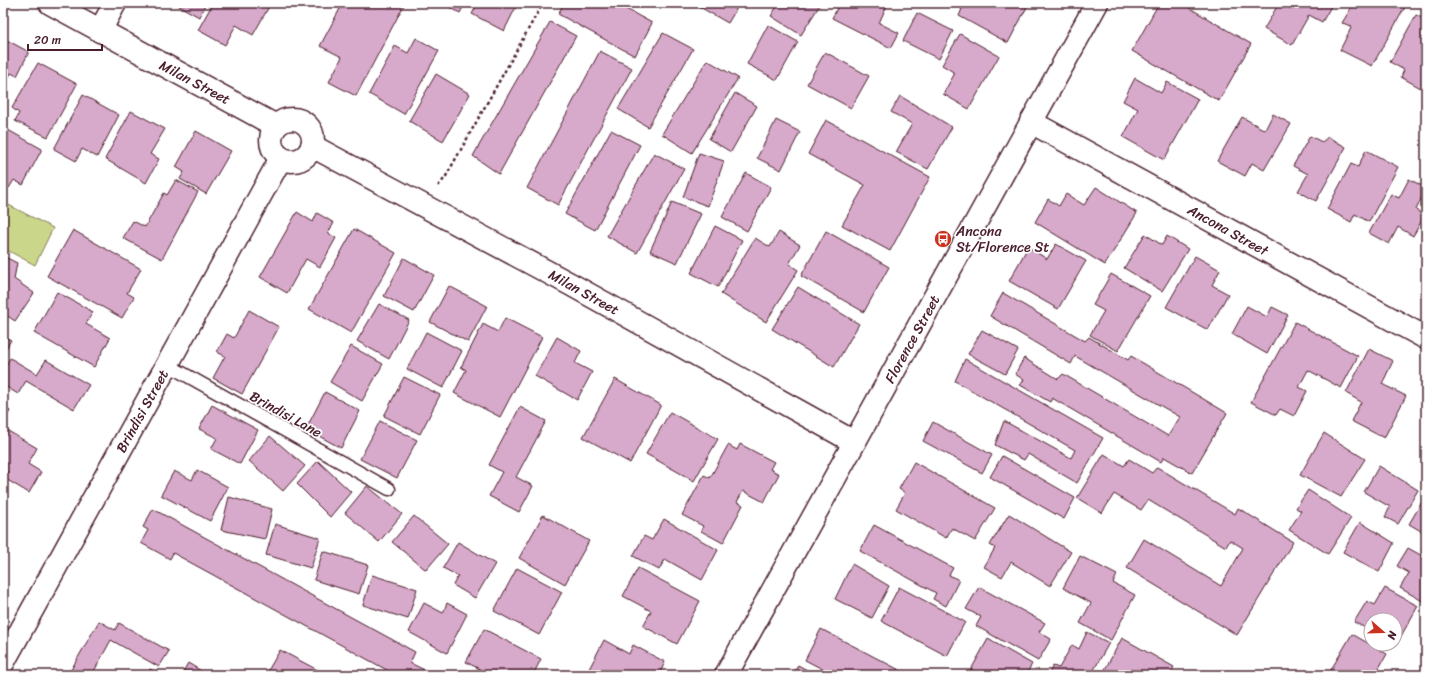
<svg xmlns="http://www.w3.org/2000/svg" width="1429" height="678" font-family="Sriracha,sans-serif">
	<style>
		.green { fill: #cad78a; stroke: #8a7b5a }
		.building { fill: #d7a9ca; stroke: #4a1f2b }
		.lines { fill: none; stroke-linecap: round; stroke-linejoin: round }
		.service-casing { stroke: #4a1f2b; stroke-width: 15 }
		.minor-casing { stroke: #4a1f2b; stroke-width: 25 }
		.path { stroke: #4a1f2b; stroke-width: 2.5; stroke-dasharray: 3 3; stroke-linecap: butt }
		.service { stroke: #fff; stroke-width: 12 }
		.minor { stroke: #fff; stroke-width: 22 }
		.labels { text-anchor: middle; stroke-width: 3.5; stroke-linejoin: round; paint-order: stroke }
		.street-label { font-size: 14px; fill: #4a1f2b; stroke: #fff }
		.poi-label { font-size: 14px; fill: #4a1f2b; stroke: #fff; text-anchor: start }
	</style>
	<rect width="100%" height="100%" fill="#fff"/>
	<filter id="ink" filterUnits="userSpaceOnUse"><feTurbulence type="fractalNoise" baseFrequency=".025" numOctaves="2"/><feDisplacementMap in="SourceGraphic" scale="8" xChannelSelector="R" yChannelSelector="G"/><feConvolveMatrix kernelMatrix="1 2 1 2 8 2 1 2 1" color-interpolation-filters="sRGB"/></filter>
	<g filter="url(#ink)">
		<!-- green -->
		<polygon class="green" points="3,202 53,228 35,265 3,248"/>
		<!-- building -->
		<g class="building">
			<polygon points="174,3 206,3 199,17"/>
			<polygon points="213,3 271,3 253,35 236,25 225,45 198,30"/>
			<polygon points="343,3 405,3 356,96 329,82 342,57 320,46"/>
			<polygon points="442,3 465,3 460,13"/>
			<polygon points="478,3 518,3 504,31 472,14"/>
			<polygon points="564,3 615,3 652,23 635,56 558,14"/>
			<polygon points="700,3 740,3 728,23 698,6"/>
			<polygon points="779,3 821,3 801,35 771,16"/>
			<polygon points="840,3 888,3 879,23 899,33 891,48 832,18"/>
			<polygon points="951,3 1025,3 1028,5 1008,43 959,16 962,9"/>
			<polygon points="1159,3 1181,3 1251,44 1219,101 1132,51"/>
			<polygon points="1279,3 1333,3 1322,22 1309,15 1292,45 1264,29"/>
			<polygon points="1354,3 1399,3 1405,7 1372,66 1340,50 1352,26 1342,23"/>
			<polygon points="917,13 953,31 939,59 903,41"/>
			<polygon points="1416,15 1426,20 1426,91 1401,77 1404,70 1390,62"/>
			<polygon points="550,22 576,36 499,174 473,156"/>
			<polygon points="768,25 798,42 777,80 747,64"/>
			<polygon points="663,33 693,49 648,127 618,109"/>
			<polygon points="960,34 999,56 969,109 943,94 955,73 942,65"/>
			<polygon points="3,38 29,52 17,76 11,73 3,88"/>
			<polygon points="416,38 439,51 404,114 369,94 395,46 408,53"/>
			<polygon points="600,51 632,68 558,205 527,188"/>
			<polygon points="825,52 869,76 851,108 807,84"/>
			<polygon points="707,60 738,78 692,153 662,134"/>
			<polygon points="38,63 77,84 48,137 15,121 19,113 12,108"/>
			<polygon points="436,74 470,94 443,141 409,121"/>
			<polygon points="1135,78 1161,93 1167,82 1198,99 1164,160 1123,137 1138,109 1123,101"/>
			<polygon points="735,93 757,106 731,152 709,139"/>
			<polygon points="83,95 119,115 97,157 82,149 76,161 54,149"/>
			<polygon points="900,96 952,127 928,169 896,152 912,124 891,112"/>
			<polygon points="131,111 165,129 150,154 159,159 146,183 105,159"/>
			<polygon points="1273,114 1291,124 1264,170 1252,163 1245,176 1217,161 1242,117 1265,130"/>
			<polygon points="776,120 800,132 781,170 757,158"/>
			<polygon points="826,120 930,177 890,251 842,225 865,185 808,154"/>
			<polygon points="8,130 42,149 23,185 14,180 9,188 3,185 3,140"/>
			<polygon points="611,130 640,145 595,230 565,214"/>
			<polygon points="196,131 231,151 206,194 180,179 184,172 176,167"/>
			<polygon points="1310,136 1322,142 1328,137 1346,147 1316,201 1298,191 1308,174 1293,166"/>
			<polygon points="1366,150 1398,167 1369,222 1355,214 1351,222 1327,209 1351,164 1358,167"/>
			<polygon points="654,153 684,169 637,253 607,236"/>
			<polygon points="699,153 724,161 708,206 683,197"/>
			<polygon points="746,173 771,187 747,231 722,217"/>
			<polygon points="1409,179 1426,188 1416,210 1425,215 1413,236 1398,227 1389,244 1369,233 1391,194 1399,198"/>
			<polygon points="176,180 198,192 162,259 123,238 133,221 145,227 164,193 167,195"/>
			<polygon points="1096,187 1137,213 1105,265 1035,222 1048,199 1059,206 1066,194 1084,205"/>
			<polygon points="672,202 701,214 677,263 650,251"/>
			<polygon points="297,212 313,222 317,213 334,223 328,233 336,238 320,267 306,259 287,293 260,277"/>
			<polygon points="715,226 742,240 718,287 691,273"/>
			<polygon points="354,229 396,253 351,333 309,309"/>
			<polygon points="73,230 141,269 127,293 134,297 122,318 47,276"/>
			<polygon points="826,231 889,267 864,312 801,276"/>
			<polygon points="779,232 800,245 789,264 798,270 766,322 721,294 755,238 770,247"/>
			<polygon points="1145,234 1162,245 1167,236 1188,249 1162,291 1124,268"/>
			<polygon points="1056,244 1086,261 1058,309 1009,281 1028,247 1047,259"/>
			<polygon points="3,256 17,263 14,279 34,293 15,321 3,313"/>
			<polygon points="1195,256 1220,270 1212,285 1228,294 1208,330 1166,307"/>
			<polygon points="404,258 434,275 414,312 384,296"/>
			<polygon points="1111,274 1150,296 1118,351 1090,335 1104,311 1093,305"/>
			<polygon points="449,286 487,306 468,342 430,322"/>
			<polygon points="798,287 859,324 834,367 772,329"/>
			<polygon points="57,292 93,312 86,324 110,338 94,367 34,333"/>
			<polygon points="1003,293 1085,341 1089,337 1128,360 1131,356 1227,413 1192,473 1164,457 1161,462 1052,398 1050,402 1020,385 1024,380 1015,374 1024,358 1058,379 1063,374 1168,436 1180,417 1075,356 1071,364 990,316"/>
			<polygon points="379,304 409,320 389,359 357,341"/>
			<polygon points="1247,306 1267,317 1272,307 1288,315 1267,354 1232,334"/>
			<polygon points="249,310 279,327 242,394 213,378 225,356 217,352 227,334 234,338"/>
			<polygon points="505,318 542,337 500,417 454,393 466,370 461,367 483,324 498,332"/>
			<polygon points="1295,322 1358,356 1341,388 1308,370 1299,387 1307,391 1294,416 1280,409 1276,415 1251,402"/>
			<polygon points="982,330 1018,350 1005,374 968,354"/>
			<polygon points="426,332 462,351 443,388 407,369"/>
			<polygon points="3,336 11,340 3,354"/>
			<polygon points="557,337 581,351 575,363 592,372 577,400 535,376"/>
			<polygon points="351,346 383,364 362,401 330,382"/>
			<polygon points="1369,349 1393,361 1382,384 1406,396 1384,438 1351,421 1361,402 1346,393"/>
			<polygon points="10,358 37,374 46,360 89,385 74,409 26,381 18,394 3,385 3,370"/>
			<polygon points="965,359 1103,438 1077,483 1028,454 1024,460 995,445 1004,421 1071,458 1075,450 955,381"/>
			<polygon points="404,377 440,395 420,434 384,416"/>
			<polygon points="615,379 661,405 630,463 583,437"/>
			<polygon points="325,392 360,411 341,448 306,429"/>
			<polygon points="212,405 258,430 240,464 211,449 217,438 199,429"/>
			<polygon points="3,406 10,411 3,423"/>
			<polygon points="520,407 546,421 516,477 533,486 519,512 489,496 502,472 489,465"/>
			<polygon points="670,412 718,439 694,481 646,454"/>
			<polygon points="380,421 417,440 397,478 360,459"/>
			<polygon points="933,422 992,455 982,473 923,441"/>
			<polygon points="3,428 37,448 28,464 41,472 29,493 4,478 8,472 3,469"/>
			<polygon points="1324,433 1365,459 1341,497 1300,475"/>
			<polygon points="270,436 305,466 283,491 249,461"/>
			<polygon points="740,444 774,462 770,469 779,474 764,502 743,491 737,502 743,505 723,543 701,531 703,526 682,515 704,475 710,478 728,445 737,450"/>
			<polygon points="1104,454 1124,466 1129,459 1152,473 1157,467 1235,514 1238,508 1293,542 1237,635 1127,568 1144,539 1221,586 1243,548 1230,540 1226,547 1148,500 1141,510 1114,494 1102,513 1077,498"/>
			<polygon points="1002,456 1075,498 1064,519 990,477"/>
			<polygon points="318,461 351,492 330,517 297,484"/>
			<polygon points="914,462 995,508 975,541 952,528 946,538 896,509 905,493 899,489"/>
			<polygon points="1379,466 1418,490 1398,524 1385,517 1390,507 1364,492"/>
			<polygon points="197,470 228,487 210,521 161,495 174,471 192,480"/>
			<polygon points="367,486 402,514 379,542 345,513"/>
			<polygon points="1308,490 1351,518 1328,554 1289,530 1301,511 1296,508"/>
			<polygon points="1426,495 1426,534 1409,524"/>
			<polygon points="229,497 272,509 265,539 221,530"/>
			<polygon points="153,509 415,652 410,663 431,673 430,675 396,675 173,553 170,559 141,543 148,530 143,527"/>
			<polygon points="1009,514 1071,552 1050,586 1011,562 1002,577 984,567 995,548 990,545"/>
			<polygon points="543,515 589,541 565,584 519,558"/>
			<polygon points="414,516 448,544 426,570 392,542"/>
			<polygon points="664,519 718,550 702,580 665,559 659,570 633,556 644,536 652,540"/>
			<polygon points="1360,522 1394,543 1379,572 1343,552"/>
			<polygon points="275,524 320,538 311,568 266,555"/>
			<polygon points="874,525 953,568 949,575 959,580 946,606 933,599 936,593 860,551"/>
			<polygon points="458,542 495,564 475,598 453,585 458,576 443,568"/>
			<polygon points="1408,548 1426,558 1426,603 1400,588 1409,573 1397,566"/>
			<polygon points="323,551 368,565 359,594 314,580"/>
			<polygon points="1080,556 1117,575 1113,583 1135,595 1111,640 1080,623 1091,603 1063,588"/>
			<polygon points="852,564 889,586 872,618 835,599"/>
			<polygon points="517,568 562,592 539,635 494,611"/>
			<polygon points="638,568 700,601 677,644 643,626 651,611 623,596"/>
			<polygon points="372,575 417,589 408,619 363,605"/>
			<polygon points="899,587 965,622 947,656 881,621"/>
			<polygon points="979,587 1045,623 1039,632 1051,639 1038,661 976,626 981,617 966,609"/>
			<polygon points="1385,588 1418,606 1396,645 1393,644 1395,644 1395,620 1371,620 1371,631 1354,622 1367,601 1375,605"/>
			<polygon points="424,603 443,613 447,603 467,614 447,653 409,632"/>
			<polygon points="99,621 115,630 119,623 169,651 159,667 111,640 92,675 68,675"/>
			<polygon points="484,629 541,659 533,675 491,675 466,662"/>
			<polygon points="821,629 909,675 834,675 805,660"/>
			<polygon points="1087,632 1109,643 1091,675 1048,675 1053,666 1059,668 1072,645 1079,649"/>
			<polygon points="1352,634 1387,654 1375,675 1332,675 1329,673"/>
			<polygon points="1122,638 1174,667 1169,675 1102,675"/>
			<polygon points="988,639 1032,664 1026,675 968,675"/>
			<polygon points="604,640 629,654 633,645 665,662 659,675 596,675 588,671"/>
			<polygon points="280,650 327,675 267,675 266,674"/>
			<polygon points="188,663 208,675 181,675"/>
			<polygon points="798,665 816,675 793,675"/>
			<polygon points="150,669 161,675 147,675"/>
		</g>
		<g class="lines">
			<defs>
				<polyline id="service" points="168,365 389,489"/>
				<g id="minor">
					<polyline points="50,3 276,126"/>
					<polyline points="100,31 115,3"/>
					<circle cx="292" cy="140" r="21"/>
					<polyline points="1031,122 1426,338"/>
					<polyline points="312,146 570,284 854,442"/>
					<polyline points="3,663 281,158"/>
					<polyline points="726,675 1097,3"/>
				</g>
			</defs>
			<!-- service casing -->
			<use href="#service" class="service-casing"/>
			<!-- minor casing -->
			<use href="#minor" class="minor-casing"/>
			<!-- path -->
			<polyline class="path" points="438,186 445,178 543,3"/>
			<!-- service -->
			<use href="#service" class="service"/>
			<!-- minor -->
			<use href="#minor" class="minor"/>
		</g>
	</g>
	<!-- icons -->
	<defs>
		<symbol id="bus-disc" viewBox="-11 -11 22 22"><circle r="9.5" fill="#c8321e" stroke="#fff"/><path d="M-5-6H5V4H4V6H2V4H-2V6H-4V4H-5ZM-3.5-4V0h7V-4ZM-3.5 1.2v1.5H-2V1.2ZM2 1.2v1.5H3.5V1.2Z" fill="#fff"/></symbol>
	</defs>
	<g fill-rule="evenodd">
		<use href="#bus-disc" x="933" y="229" width="20" height="20"/>
	</g>
	<g class="labels">
		<!-- street labels -->
		<g class="street-label">
			<text transform="translate(195 82) rotate(28)" y="5">Milan Street</text>
			<text transform="translate(1228 230) rotate(29)" y="5">Ancona Street</text>
			<text transform="translate(584 292) rotate(29)" y="5">Milan Street</text>
			<text transform="translate(912 339) rotate(-61)" y="5">Florence Street</text>
			<text transform="translate(142 411) rotate(-61)" y="5">Brindisi Street</text>
			<text transform="translate(286 414) rotate(29)" y="5">Brindisi Lane</text>
		</g>
		<!-- poi labels -->
		<g class="poi-label">
			<text x="956" y="236">Ancona<tspan x="956" dy="16">St/Florence St</tspan></text>
		</g>
	</g>
	<!-- margin -->
	<rect width="1429" height="678" fill="none" stroke="#fff" stroke-width="16"/>
	<rect x="8" y="8" width="1413" height="662" fill="none" stroke="#4a1f2b" stroke-width="1.5" filter="url(#ink)"/>
	<!-- north arrow -->
	<g transform="translate(1383 632) rotate(110)"><circle r="19" fill="#ffffff" stroke="#b7a5aa"/>
	<path d="M0-3L7 15L0 10L-7 15Z" fill="#c8321e"/>
	<text y="-6" font-size="11" font-weight="bold" text-anchor="middle" fill="#4a1f2b">N</text>
	</g>
	<!-- scale -->
	<path d="M28 44v6h74v-6" fill="none" stroke="#4a1f2b" stroke-width="2"/>
	<text x="34" y="44" font-size="12" fill="#4a1f2b" stroke="#ffffff" stroke-width="3" paint-order="stroke">20 m</text>
</svg>
